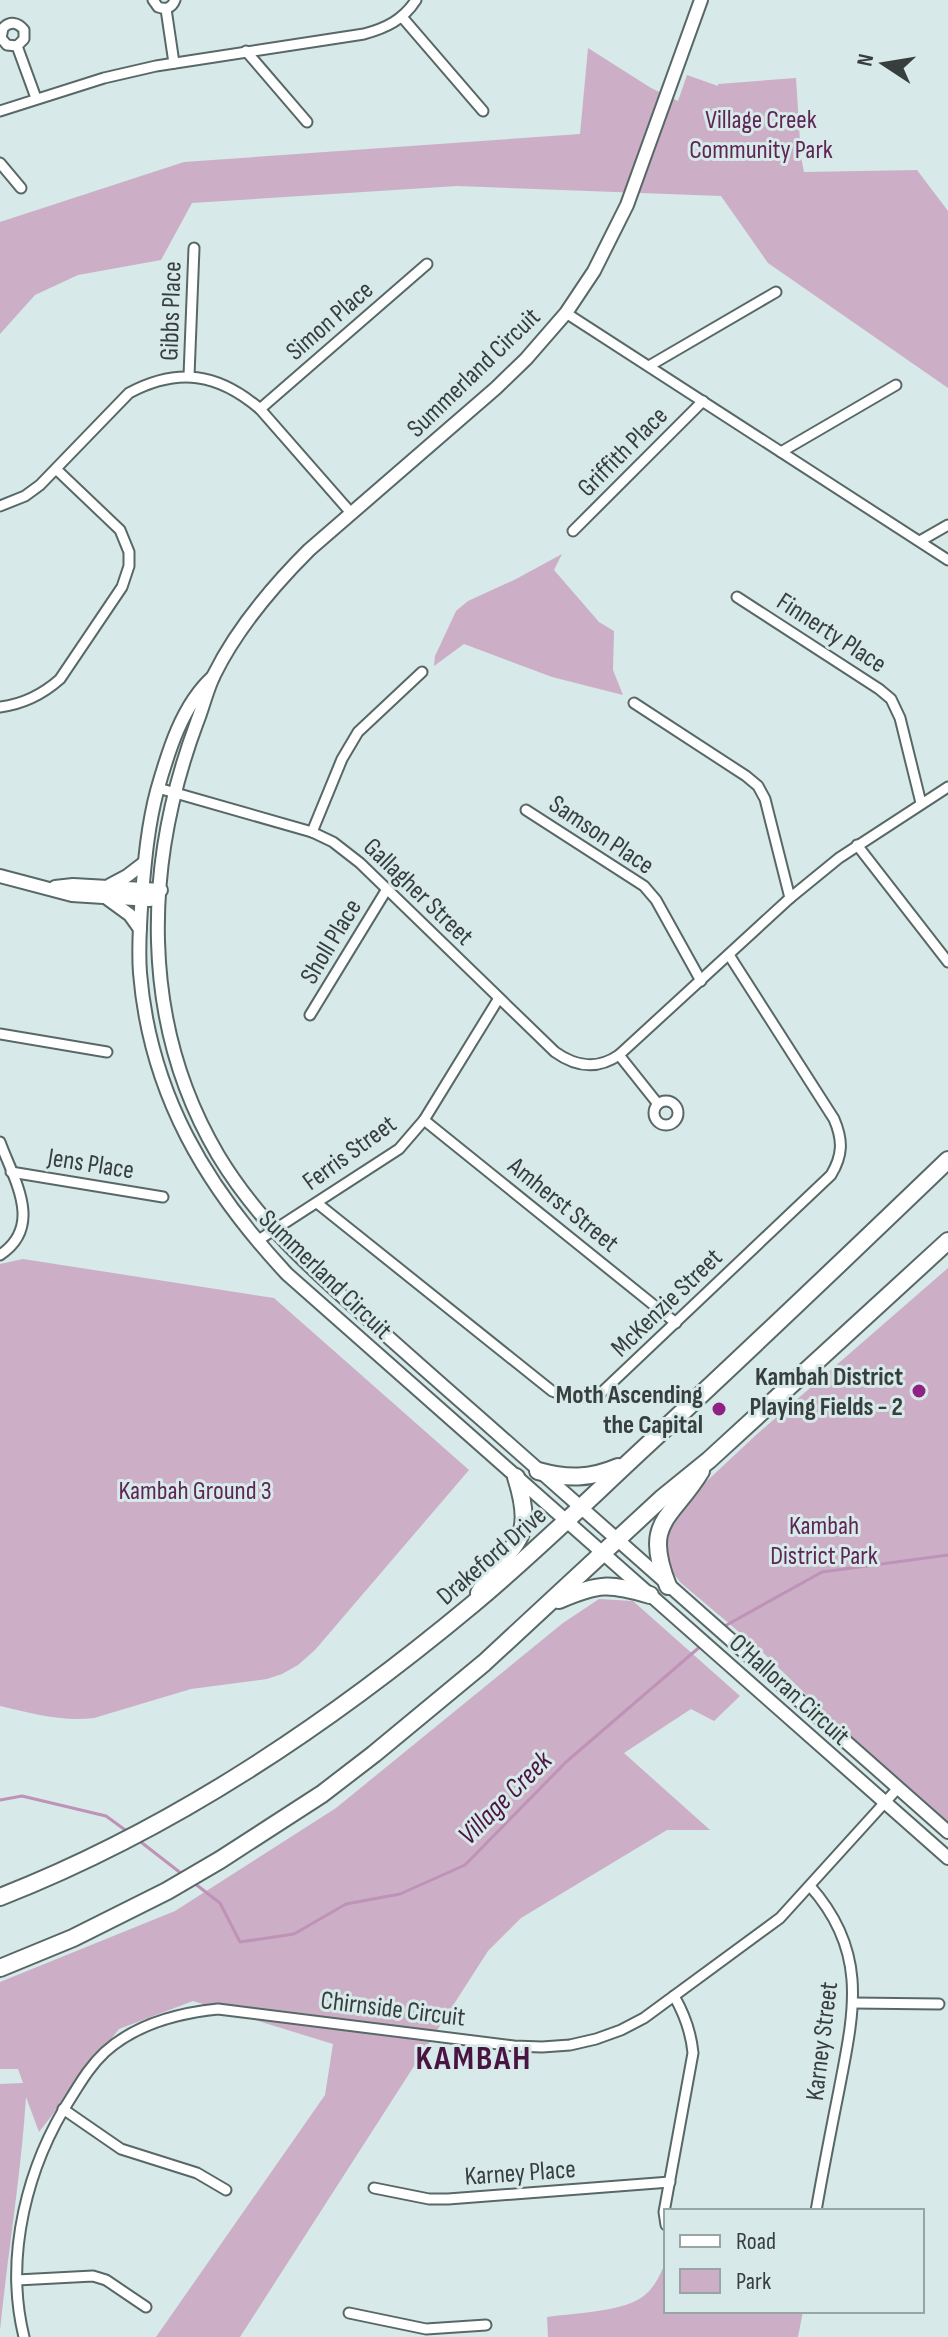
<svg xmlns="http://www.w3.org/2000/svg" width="948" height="2337" font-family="'Sofia Sans Condensed',sans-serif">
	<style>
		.green { fill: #ccafc6 }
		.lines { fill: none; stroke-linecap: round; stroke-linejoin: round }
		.stream { stroke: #bf92b7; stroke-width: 3 }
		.minor-casing { stroke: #586867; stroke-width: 13 }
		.tertiary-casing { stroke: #586867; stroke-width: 16 }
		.trunk-casing { stroke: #586867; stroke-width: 20 }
		.minor { stroke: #fff; stroke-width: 9 }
		.tertiary { stroke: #fff; stroke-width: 12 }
		.trunk { stroke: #fff; stroke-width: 16 }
		.poi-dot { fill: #902284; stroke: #d7e9e8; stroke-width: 3 }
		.labels { text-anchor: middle; stroke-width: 6; stroke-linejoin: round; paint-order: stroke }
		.park-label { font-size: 26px; fill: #5e2656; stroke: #d7e9e8 }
		.street-label { font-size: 26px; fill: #373e3e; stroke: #d7e9e8 }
		.poi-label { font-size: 26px; font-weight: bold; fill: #373e3e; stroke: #d7e9e8; text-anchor: end }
		.water-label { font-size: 28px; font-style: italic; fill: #4b1444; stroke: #d7e9e8 }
		.district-label { font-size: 34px; font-weight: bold; letter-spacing: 2px; fill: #491442; stroke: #d7e9e8 }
	</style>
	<rect width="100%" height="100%" fill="#d7e9e8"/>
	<!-- green -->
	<g class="green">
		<polygon points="588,48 651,88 678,101 687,75 718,86 718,84 796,78 801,157 804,172 917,170 948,211 948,388 768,263 721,196 457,186 192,203 161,260 78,275 35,295 0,334 0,222 184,162 580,134"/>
		<polygon points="562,554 554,570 599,622 614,631 613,670 623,695 552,677 464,644 434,666 435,656 456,611 468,601 516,579"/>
		<path d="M23,1259l251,39 195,172 -154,180 -17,15 -16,9 -15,5 -76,10 -97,29c-32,4 -63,-5 -94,-12v-442z"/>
		<polygon points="948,1268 948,1824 852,1739 758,1648 681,1583 669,1568 663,1548 666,1531 693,1494 756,1435"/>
		<path d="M599,1599l34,2 107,95 -26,25 -23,-12 -67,44 86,77h-43l-146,88 -33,33 -248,386h-84l169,-242 8,-51 -140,-43 -74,28 -80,103 -13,-35c-5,78 -18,155 -26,233v-246l23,-1 -5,-14h-18v-87l175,-71 161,-103 227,-185z"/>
		<path d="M666,2261v50h137l-5,26h-250l-1,-20c27,-4 80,-5 99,-23 10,-9 15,-21 20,-33z"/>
	</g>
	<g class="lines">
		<!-- stream -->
		<g class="stream">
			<polyline points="723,1627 822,1572 948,1555"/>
			<polyline points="0,1800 22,1796 106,1816 128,1832"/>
			<polyline points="137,1839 182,1874"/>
			<polyline points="194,1883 220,1903 240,1942 294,1934 346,1904 400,1894 465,1865 566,1762 702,1645"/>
		</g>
		<defs>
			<g id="minor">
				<path d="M153,0l5,7c8,3 14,1 17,-7"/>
				<polyline points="166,9 174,63"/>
				<polyline points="402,17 483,111"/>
				<path d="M17,46l7,-7v-9c-6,-8 -14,-9 -21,-2l-2,10 6,7 10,1 19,52"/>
				<polyline points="246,51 307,122"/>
				<path d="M0,111l104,-33 52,-12 208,-32c22,-6 39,-14 52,-34"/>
				<polyline points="0,163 21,188"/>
				<polyline points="566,313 948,560"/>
				<polyline points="649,366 776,292"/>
				<polyline points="189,376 194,248"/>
				<polyline points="260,409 427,264"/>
				<polyline points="781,452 896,385"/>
				<path d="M0,506l25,-10 15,-11 89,-92c49,-26 89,-20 131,16l92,105"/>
				<polyline points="573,531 703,401"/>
				<polyline points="920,541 948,525"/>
				<polyline points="737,597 879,689 891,699 900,718 921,803"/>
				<polyline points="634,703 746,776 758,786 765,799 790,898"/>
				<path d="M0,707c24,-3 42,-12 60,-28l62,-92 7,-21v-14l-9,-22 -64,-61"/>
				<path d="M158,788l154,44 21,10 27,21 195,189c21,15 42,18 64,3l171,-157 49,-40 109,-71"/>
				<polyline points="526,810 644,886 656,900 701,981"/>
				<polyline points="312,832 342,759 358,732 422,672"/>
				<polyline points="857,845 948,962"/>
				<polyline points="310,1015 387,889"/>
				<polyline points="0,1034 107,1052"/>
				<polyline points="619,1055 658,1104"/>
				<circle cx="666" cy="1113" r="12"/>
				<polyline points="424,1120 676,1323"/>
				<path d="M0,1142c14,38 44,84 0,113"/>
				<polyline points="11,1172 163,1197"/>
				<path d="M317,1203l235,188c18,7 31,8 49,2l230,-218c12,-20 12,-35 3,-56l-105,-164"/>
				<polyline points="257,1241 399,1149 424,1120 499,998"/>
				<path d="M810,1886c59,66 44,126 29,204 -8,40 -16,81 -23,121"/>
				<polyline points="853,2003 939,2004"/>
				<polyline points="63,2109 121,2149 197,2173 226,2190"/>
				<polyline points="374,2188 429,2199 448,2199 670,2182"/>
				<path d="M666,2225l-2,-13 29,-159c-2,-21 -8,-38 -19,-57"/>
				<polyline points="17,2280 93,2276 106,2280 146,2307"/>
				<polyline points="349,2313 426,2329 486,2325"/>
				<path d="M24,2337c-20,-81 3,-172 48,-241 10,-16 19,-31 33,-44 31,-28 73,-39 113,-43l296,37 28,1 28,-2 26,-6 25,-9 23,-12 136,-100 118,-130"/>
			</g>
			<g id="tertiary">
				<path d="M701,0l-74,205 -33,66 -28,42 -40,46 -30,29 -187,162c-37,37 -72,78 -95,125 -7,14 -11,32 -17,47 -53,142 -58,299 21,433 39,65 94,115 151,165 37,33 74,66 112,99 155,138 311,275 467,413"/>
				<path d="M213,677c-31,28 -45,75 -56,114 -9,34 -12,68 -15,103 -2,26 -4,53 -2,79 10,121 66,214 147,301l661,584"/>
				<polyline points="0,876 72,895 150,900"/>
				<polyline points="110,885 127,876 144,863"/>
				<polyline points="55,887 73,885 161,890"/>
				<polyline points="108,899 130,915 140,929"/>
			</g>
			<g id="trunk">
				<path d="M538,1471c29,8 52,8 80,-4"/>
				<path d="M668,1586c-26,-65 3,-66 33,-115"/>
				<path d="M479,1593c30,-53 59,-46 37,-116"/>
				<path d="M559,1600c40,-17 50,-17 91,-5"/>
				<path d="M0,1897c174,-68 330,-174 473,-293 59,-49 114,-103 171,-156 102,-95 203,-191 304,-288"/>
				<polyline points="0,1968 73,1938 167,1891 220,1860 322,1794 374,1754 484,1663 661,1499 709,1460 948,1241"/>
			</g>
		</defs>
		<!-- minor casing -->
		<use href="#minor" class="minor-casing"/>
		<!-- tertiary casing -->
		<use href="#tertiary" class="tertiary-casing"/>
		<!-- trunk casing -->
		<use href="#trunk" class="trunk-casing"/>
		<!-- minor -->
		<use href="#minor" class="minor"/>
		<!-- tertiary -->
		<use href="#tertiary" class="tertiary"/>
		<!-- trunk -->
		<use href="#trunk" class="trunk"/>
	</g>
	<!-- markers -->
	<g class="poi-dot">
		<circle cx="919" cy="1391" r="8"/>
		<circle cx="719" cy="1409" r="8"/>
	</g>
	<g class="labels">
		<!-- park labels -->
		<g class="park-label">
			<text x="761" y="128">Village Creek<tspan x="761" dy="30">Community Park</tspan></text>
			<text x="195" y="1499">Kambah Ground 3</text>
			<text x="824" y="1534">Kambah<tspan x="824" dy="30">District Park</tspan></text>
		</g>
		<!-- street labels -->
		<g class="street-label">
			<text transform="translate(170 311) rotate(-88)" y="9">Gibbs Place</text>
			<text transform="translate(329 320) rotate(-41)" y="9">Simon Place</text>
			<text transform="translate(473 372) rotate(-44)" y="9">Summerland Circuit</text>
			<text transform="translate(622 451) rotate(-45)" y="9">Griffith Place</text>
			<text transform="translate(832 632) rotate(33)" y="9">Finnerty Place</text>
			<text transform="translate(602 834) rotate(34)" y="9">Samson Place</text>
			<text transform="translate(419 891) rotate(44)" y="9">Gallagher Street</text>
			<text transform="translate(330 941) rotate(-59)" y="9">Sholl Place</text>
			<text transform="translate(349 1152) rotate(-36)" y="9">Ferris Street</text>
			<text transform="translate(91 1163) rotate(9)" y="9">Jens Place</text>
			<text transform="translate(564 1204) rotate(39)" y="9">Amherst Street</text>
			<text transform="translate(326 1274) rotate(44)" y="9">Summerland Circuit</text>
			<text transform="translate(666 1302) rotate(-44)" y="9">McKenzie Street</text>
			<text transform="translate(491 1555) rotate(-41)" y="9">Drakeford Drive</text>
			<text transform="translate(790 1689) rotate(42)" y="9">O'Halloran Circuit</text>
			<text transform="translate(393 2008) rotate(7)" y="9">Chirnside Circuit</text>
			<text transform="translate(821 2041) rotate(-83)" y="9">Karney Street</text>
			<text transform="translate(520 2172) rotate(-4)" y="9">Karney Place</text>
		</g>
		<!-- poi labels -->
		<g class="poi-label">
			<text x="903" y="1385">Kambah District<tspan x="903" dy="30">Playing Fields - 2</tspan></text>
			<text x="703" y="1403">Moth Ascending<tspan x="703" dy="30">the Capital</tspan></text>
		</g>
		<!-- water labels -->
		<g class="water-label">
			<text transform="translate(504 1797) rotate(-45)" y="10">Village Creek</text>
		</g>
		<!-- district labels -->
		<g class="district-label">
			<text x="474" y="2069">KAMBAH</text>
		</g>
	</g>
	<!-- legend -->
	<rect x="664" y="2209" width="260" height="104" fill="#d7e9e8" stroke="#97a5a4" stroke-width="2"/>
	<rect x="680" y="2235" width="40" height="12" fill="#ffffff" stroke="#97a5a4" stroke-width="2"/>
	<text x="736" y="2249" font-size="24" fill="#373e3e">Road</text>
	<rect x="680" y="2269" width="40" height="24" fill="#ccafc6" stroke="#97a5a4" stroke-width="2"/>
	<text x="736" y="2289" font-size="24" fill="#373e3e">Park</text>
	<!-- north arrow -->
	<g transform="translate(884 64) rotate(282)" stroke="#d7e9e8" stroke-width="6" paint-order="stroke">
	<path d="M0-6L14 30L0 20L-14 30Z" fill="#373e3e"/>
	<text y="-12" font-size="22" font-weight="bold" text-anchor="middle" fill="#373e3e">N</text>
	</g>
</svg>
